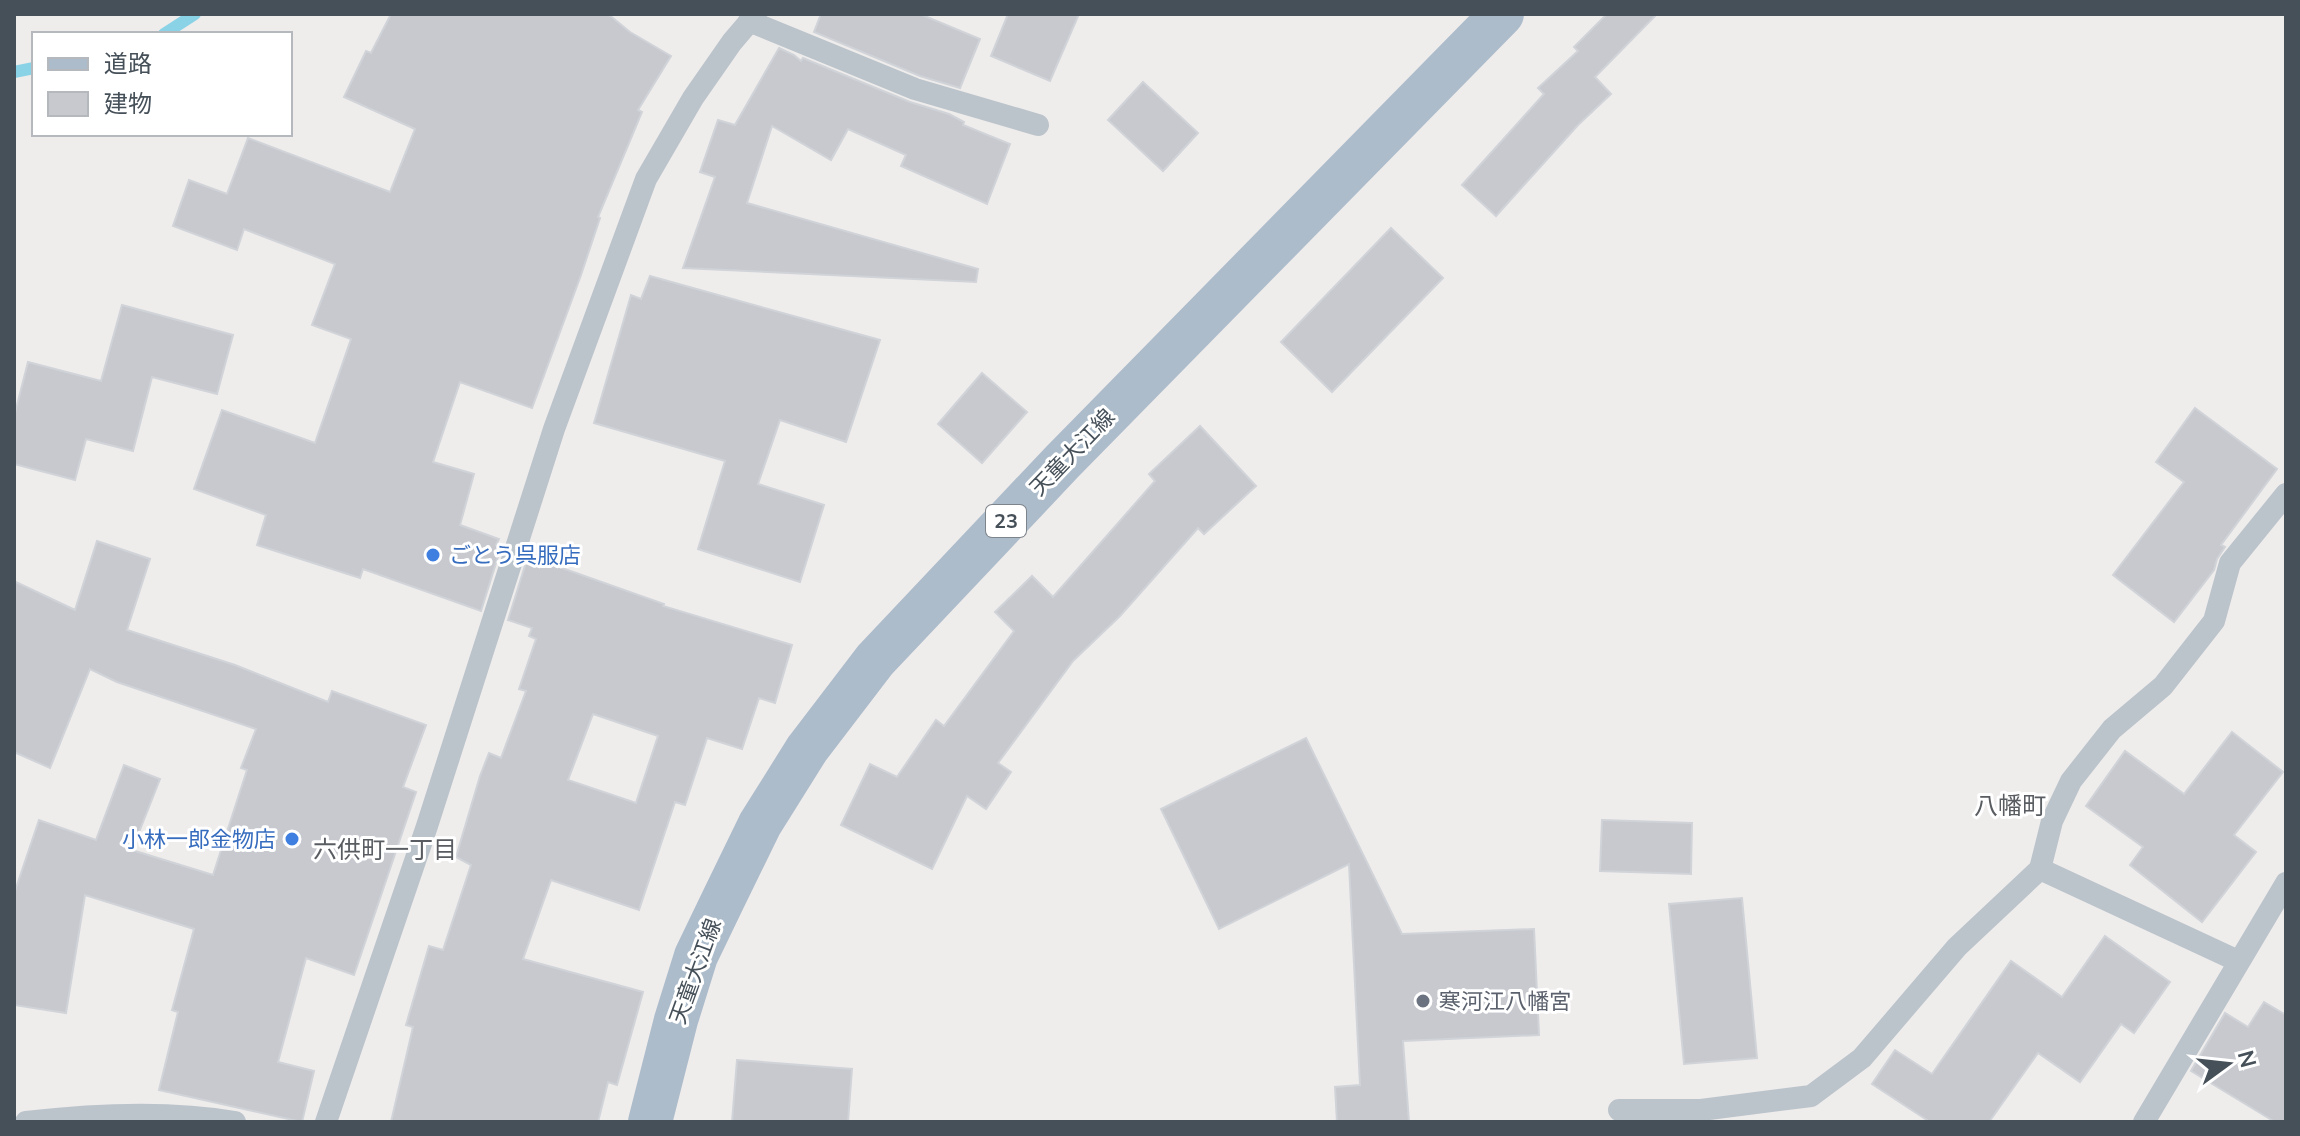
<svg xmlns="http://www.w3.org/2000/svg" width="2300" height="1136" font-family="'Nunito Sans','Noto Sans JP',sans-serif">
	<style>
		.lines { fill: none; stroke-linecap: round; stroke-linejoin: round }
		.stream { stroke: #8ad3e7; stroke-width: 12 }
		.building { fill: #c7c9cf; stroke: #d0d3d8; stroke-width: 2; fill-rule: evenodd }
		.lane { stroke: #bbc4cb; stroke-width: 22 }
		.primary { stroke: #adbccb; stroke-width: 44 }
		.shop-dot { fill: #3f7fe0; stroke: #fff; stroke-width: 3 }
		.worship-dot { fill: #6b7280; stroke: #fff; stroke-width: 3 }
		.labels { text-anchor: middle; stroke-width: 6; stroke-linejoin: round; paint-order: stroke }
		.shield { fill: #fff; stroke: #7e848b; stroke-width: 2 }
		.shield-label { font-size: 20px; font-weight: bold; fill: #465059 }
		.street-label { font-size: 22px; fill: #465059; stroke: #fff }
		.shop-label { font-size: 22px; fill: #366cbe; stroke: #fff; text-anchor: start }
		.worship-label { font-size: 22px; fill: #5b616d; stroke: #fff; text-anchor: start }
		.neighbourhood-label { font-size: 24px; fill: #595d61; stroke: #fff }
	</style>
	<rect width="100%" height="100%" fill="#efecec"/>
	<g class="lines">
		<!-- stream -->
		<g class="stream">
			<polyline points="164,34 195,14"/>
			<polyline points="14,72 34,68"/>
		</g>
	</g>
	<!-- building -->
	<g class="building">
		<polygon points="391,14 608,14 630,32 671,56 638,110 642,112 598,217 600,218 581,275 532,408 460,382 433,462 474,474 460,525 499,539 496,545 501,547 481,611 363,569 360,578 257,545 266,515 194,489 222,410 315,443 351,339 312,325 335,264 244,229 237,250 173,226 189,180 227,194 248,138 390,192 415,129 344,97 366,51 371,53"/>
		<polygon points="821,14 920,14 980,39 960,88 920,76 814,32"/>
		<polygon points="1008,14 1079,14 1050,81 991,56"/>
		<polygon points="1607,14 1657,14 1595,77 1611,94 1578,125 1496,216 1462,185 1544,94 1538,88 1578,51 1574,47"/>
		<polygon points="779,48 794,55 801,61 803,58 910,102 949,114 964,122 963,125 1010,144 987,204 901,166 906,155 848,129 831,160 772,126 747,203 978,269 976,282 683,268 715,177 700,172 718,120 735,125"/>
		<polygon points="1143,82 1198,133 1163,171 1108,120"/>
		<polygon points="1391,228 1443,278 1332,392 1281,342"/>
		<polygon points="650,276 880,340 846,442 780,420 758,484 824,505 800,582 698,549 725,461 594,423 631,295 641,299"/>
		<polygon points="122,305 233,335 217,394 152,377 133,451 86,439 75,480 14,464 14,417 28,362 101,381"/>
		<polygon points="982,373 1027,412 982,463 938,424"/>
		<polygon points="2195,408 2277,469 2221,545 2225,547 2217,559 2214,570 2174,622 2113,575 2184,482 2156,462"/>
		<polygon points="1200,426 1256,486 1204,534 1198,528 1120,616 1073,661 998,763 1011,772 986,809 967,796 932,869 841,825 870,764 897,777 936,720 944,726 1014,631 995,612 1032,576 1053,597 1155,481 1149,474"/>
		<polygon points="97,541 150,559 127,630 235,665 328,702 332,691 426,725 403,787 416,792 354,975 306,958 278,1062 314,1071 302,1122 159,1090 178,1012 172,1010 194,929 85,895 66,1013 14,1005 14,894 39,820 96,840 124,765 160,779 132,850 213,875 247,770 241,768 256,729 117,682 90,669 50,768 14,752 14,581 75,610"/>
		<path d="M528,556l136,48 -1,2 129,39 -17,58 -16,-5 -17,51 -35,-11 -22,67 -10,-3 -36,108 -88,-30 -28,79 120,33 -26,93 -9,-3 -10,40h-207l22,-95 -7,-2 23,-79 14,4 28,-85 -15,-8 24,-81 9,-23 12,5 25,-67 -7,-2 17,-50 -7,-3 3,-8 -24,-8zM593,714l65,22 -22,67 -68,-23z"/>
		<polygon points="2232,732 2283,772 2234,835 2256,852 2202,922 2130,865 2143,847 2086,806 2125,751 2184,794"/>
		<polygon points="1306,738 1402,934 1534,929 1539,1035 1403,1041 1409,1122 1337,1122 1335,1087 1360,1085 1349,864 1219,929 1161,809"/>
		<polygon points="1602,820 1692,823 1691,874 1600,871"/>
		<polygon points="1742,898 1757,1058 1684,1064 1669,904"/>
		<polygon points="2105,936 2170,982 2134,1033 2121,1024 2080,1082 2038,1053 1989,1122 1930,1122 1872,1084 1895,1050 1932,1074 2011,961 2062,997"/>
		<polygon points="2264,1002 2286,1015 2286,1122 2275,1122 2191,1071 2225,1013 2248,1027"/>
		<polygon points="737,1060 852,1069 848,1122 732,1122"/>
	</g>
	<g class="lines">
		<!-- lane -->
		<g class="lane">
			<polyline points="749,21 915,89 1038,125"/>
			<polyline points="2040,869 2052,821 2071,781 2112,729 2163,686 2214,621 2230,563 2286,494"/>
			<polyline points="1619,1110 1701,1110 1811,1096 1862,1058 1957,947 2040,869 2238,961"/>
			<path d="M26,1122c68,-8 141,-12 209,0"/>
			<polyline points="326,1122 427,826 554,429 646,179 693,98 732,42 756,14"/>
			<polyline points="2144,1122 2286,883"/>
		</g>
		<!-- primary -->
		<polyline class="primary" points="650,1122 676,1020 696,956 722,902 760,824 807,749 875,660 1062,462 1502,14"/>
	</g>
	<!-- markers -->
	<g class="shop-dot">
		<circle cx="433" cy="555" r="8"/>
		<circle cx="292" cy="839" r="8"/>
	</g>
	<circle class="worship-dot" cx="1423" cy="1001" r="8"/>
	<g class="labels">
		<!-- shield labels -->
		<rect class="shield" x="986" y="505" width="40" height="32" rx="6"/>
		<g class="shield-label">
			<text x="1006" y="528">23</text>
		</g>
		<!-- street labels -->
		<g class="street-label">
			<text transform="translate(1072 452) rotate(-46)" y="8">天童大江線</text>
			<text transform="translate(695 971) rotate(-70)" y="8">天童大江線</text>
		</g>
		<!-- shop labels -->
		<g class="shop-label">
			<text x="449" y="563">ごとう呉服店</text>
			<text x="276" y="847" text-anchor="end">小林一郎金物店</text>
		</g>
		<!-- worship labels -->
		<g class="worship-label">
			<text x="1439" y="1009">寒河江八幡宮</text>
		</g>
		<!-- neighbourhood labels -->
		<g class="neighbourhood-label">
			<text x="2010" y="814">八幡町</text>
			<text x="385" y="858">六供町一丁目</text>
		</g>
	</g>
	<!-- border -->
	<rect width="2300" height="1136" fill="none" stroke="#465059" stroke-width="32"/>
	<!-- legend -->
	<rect x="32" y="32" width="260" height="104" fill="#ffffff" stroke="#b5b9bd" stroke-width="2"/>
	<rect x="48" y="58" width="40" height="12" fill="#adbccb" stroke="#b5b9bd" stroke-width="2"/>
	<text x="104" y="72" font-size="24" fill="#465059">道路</text>
	<rect x="48" y="92" width="40" height="24" fill="#c7c9cf" stroke="#b5b9bd" stroke-width="2"/>
	<text x="104" y="112" font-size="24" fill="#465059">建物</text>
	<!-- north arrow -->
	<g transform="translate(2228 1064) rotate(75)" stroke="#ffffff" stroke-width="6" paint-order="stroke">
	<path d="M0-6L14 30L0 20L-14 30Z" fill="#465059"/>
	<text y="-12" font-size="22" font-weight="bold" text-anchor="middle" fill="#465059">N</text>
	</g>
</svg>
